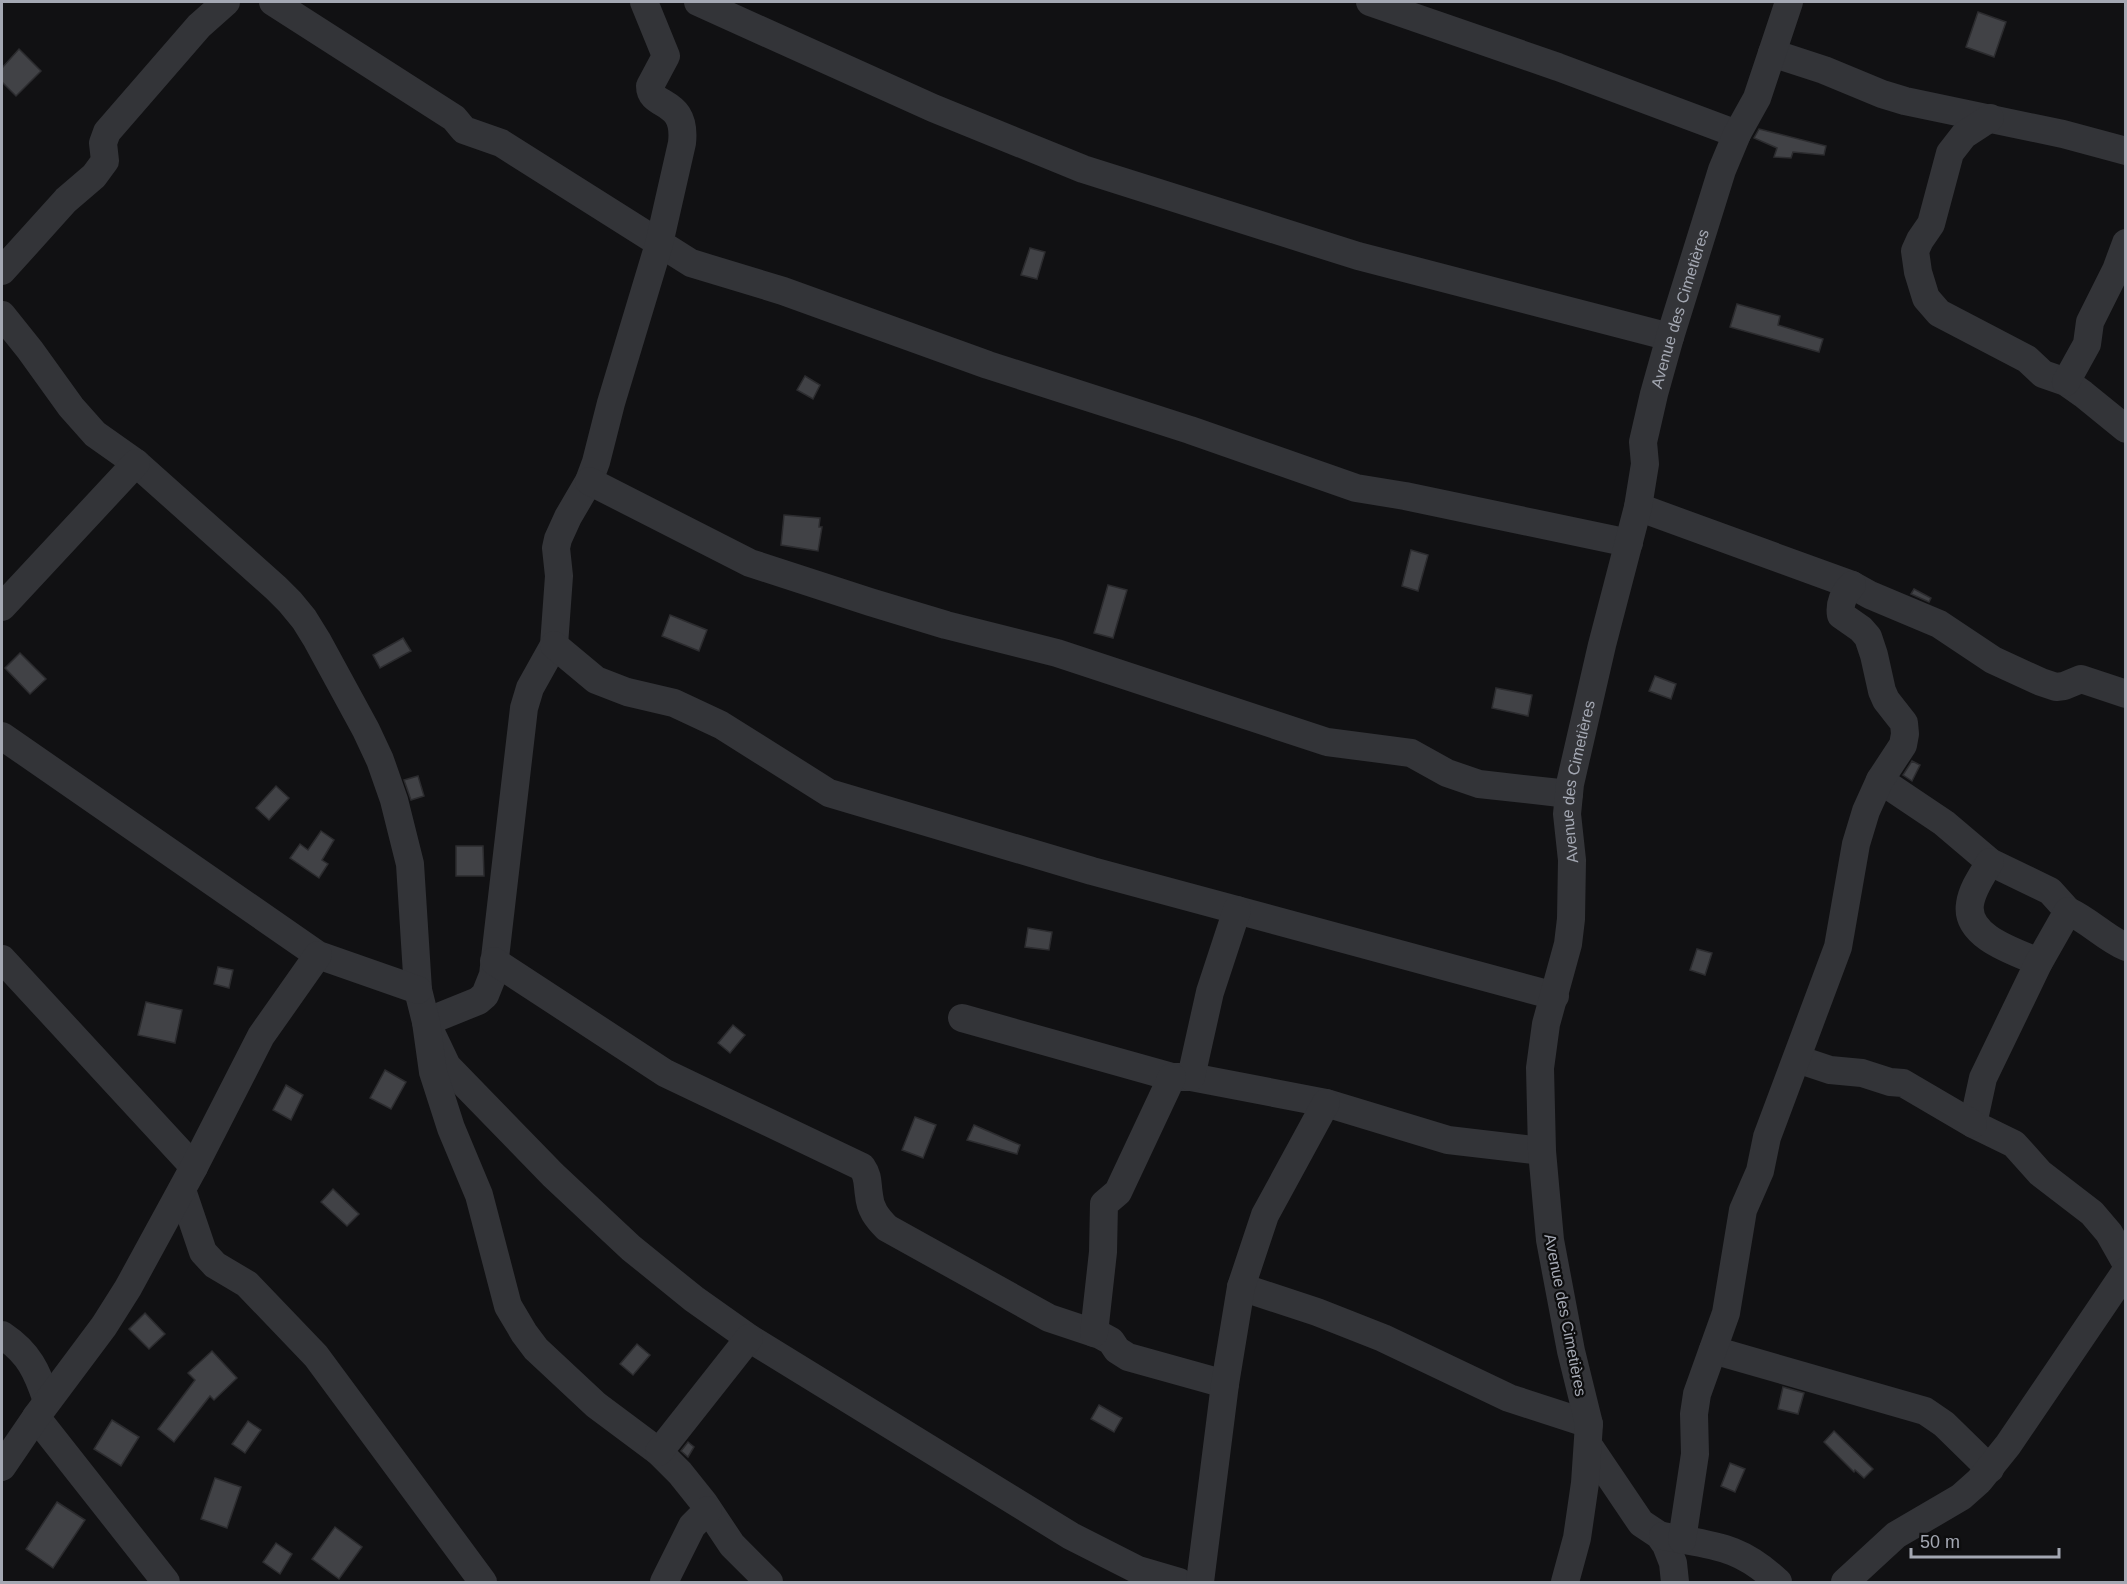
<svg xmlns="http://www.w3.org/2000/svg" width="2127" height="1584" font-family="Arial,sans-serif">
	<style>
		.building { fill: #414246; stroke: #2c2c2f; stroke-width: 1.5 }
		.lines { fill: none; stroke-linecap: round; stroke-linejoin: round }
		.minor { stroke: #333438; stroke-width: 28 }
		.labels { text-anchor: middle; stroke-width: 4.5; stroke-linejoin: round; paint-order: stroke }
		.street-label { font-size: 16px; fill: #a4a8b3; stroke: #0d0d0e }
	</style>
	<rect width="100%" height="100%" fill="#111113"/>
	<!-- building -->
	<g class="building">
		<polygon points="1978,12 2006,22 1994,57 1966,47"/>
		<polygon points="19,49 41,71 16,96 2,82 2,68"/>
		<polygon points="1759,129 1826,146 1824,155 1793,152 1791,158 1774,157 1777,148 1754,138"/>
		<polygon points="1030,248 1045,252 1037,279 1021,275"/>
		<polygon points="1737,304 1780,316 1778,325 1823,339 1819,352 1730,327"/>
		<polygon points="805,376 820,385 813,399 797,390"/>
		<polygon points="784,515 820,518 819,527 822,527 818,551 781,545"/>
		<polygon points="1411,550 1428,555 1418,591 1402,586"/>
		<polygon points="1108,585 1127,590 1113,638 1094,633"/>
		<polygon points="1914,589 1931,598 1929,602 1911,594"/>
		<polygon points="670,615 707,630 699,651 662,636"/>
		<polygon points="403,638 411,651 380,668 373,655"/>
		<polygon points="20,653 46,679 30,694 5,668"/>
		<polygon points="1655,676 1676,684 1671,699 1649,691"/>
		<polygon points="1496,688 1532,695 1528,716 1492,708"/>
		<polygon points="1912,761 1920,765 1912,781 1903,775"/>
		<polygon points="418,776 424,796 411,800 404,780"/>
		<polygon points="276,786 289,798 269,820 256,808"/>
		<polygon points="321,831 334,840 322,860 328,864 319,878 290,858 300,844 308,850"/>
		<polygon points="456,846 483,846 484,876 456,876"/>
		<polygon points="1028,928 1052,932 1049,950 1025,947"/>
		<polygon points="1697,949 1712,953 1705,975 1690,970"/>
		<polygon points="218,967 233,970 229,988 214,984"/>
		<polygon points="146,1002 182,1010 175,1043 138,1035"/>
		<polygon points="733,1025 745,1035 730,1053 718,1043"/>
		<polygon points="385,1070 406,1082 391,1109 370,1098"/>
		<polygon points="286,1085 303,1095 291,1120 273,1110"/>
		<polygon points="915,1117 936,1125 923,1158 902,1150"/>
		<polygon points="974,1125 1020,1145 1017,1154 967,1140"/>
		<polygon points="333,1189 359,1214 347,1226 321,1202"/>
		<polygon points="145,1313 165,1334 149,1349 129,1329"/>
		<polygon points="637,1344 650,1355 633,1375 620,1364"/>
		<polygon points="212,1351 237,1378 214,1400 210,1396 174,1442 158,1429 195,1380 188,1373"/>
		<polygon points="1783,1387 1804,1393 1798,1414 1778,1409"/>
		<polygon points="1099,1405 1122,1418 1114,1432 1091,1419"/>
		<polygon points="112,1420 139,1437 121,1466 94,1449"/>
		<polygon points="248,1421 261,1430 245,1453 232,1444"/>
		<polygon points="1834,1431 1873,1469 1864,1478 1855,1470 1854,1472 1824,1442"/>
		<polygon points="688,1442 694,1447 688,1457 681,1451"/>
		<polygon points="1730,1463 1745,1469 1735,1492 1721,1486"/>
		<polygon points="215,1478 241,1487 227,1528 201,1519"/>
		<polygon points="57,1502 85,1520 53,1568 26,1549"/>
		<polygon points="335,1527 362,1547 339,1579 312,1559"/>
		<polygon points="276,1543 292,1554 280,1574 263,1562"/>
	</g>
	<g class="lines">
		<!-- minor -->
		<g class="minor">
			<polyline points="273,2 454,118 464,130 501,143 691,263 783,291 988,365 1190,430 1356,488 1405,496 1629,543"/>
			<path d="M644,2l22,54 -16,30c0,23 37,11 32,57l-23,101 -48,159 -15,59 -7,19 -21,36 -10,22 -2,9 3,28 -5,69 -24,43 -6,20 -31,267 -8,20 -7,6 -52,21 21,44 106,109 78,73 63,51 55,39 322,198 67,34 41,12"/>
			<polyline points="698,2 933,108 1083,169 1358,256 1670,337"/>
			<polyline points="1370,2 1558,67 1737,134"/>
			<polyline points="1772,53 1824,70 1882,94 1905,101 2063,134 2126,151"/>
			<polyline points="1990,118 1964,135 1950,153 1931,224 1920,240 1915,251 1918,272 1926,298 1939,313 2027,359 2043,374 2066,382 2083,394 2126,429"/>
			<polyline points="2,271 66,200 94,176 105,161 103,143 107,132 199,26 226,2"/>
			<polyline points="2,315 30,350 71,407 95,434 136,463 276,588 290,602 304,619 317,640 366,730 380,760 394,800 410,864 418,990 426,1022 433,1072 451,1128 479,1195 508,1306 524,1333 536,1349 596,1405 659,1452 680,1473 704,1503 732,1545 769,1582"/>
			<polyline points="2066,382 2087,344 2090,322 2116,270 2126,243"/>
			<polyline points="589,481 750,563 870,602 946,625 1057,653 1327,742 1411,753 1447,773 1479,784 1569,794"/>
			<polyline points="1638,507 1852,585 1870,595 1939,624 1993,660 2041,682 2056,687 2064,686 2081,679 2126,694"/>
			<polyline points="2,607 136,463"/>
			<polyline points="554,645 596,680 627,692 674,703 721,725 829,793 1092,871 1555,996"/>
			<polyline points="2,736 318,955 418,990"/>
			<polyline points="1880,780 1944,823 1990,862 2050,891 2068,911"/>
			<path d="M1990,862c-7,12 -18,27 -20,42 -5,33 46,48 69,58"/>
			<path d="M2126,947c-21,-9 -36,-26 -58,-36l-29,51 -56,116 -10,46 41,20 26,29 52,40 17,20 17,30"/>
			<polyline points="2,959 194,1167"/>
			<path d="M494,961l171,112 197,94c7,10 5,17 7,28 1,14 8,23 18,33l162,90 51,17 11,6 6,9 11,7 97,27"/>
			<polyline points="962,1018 1172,1077 1191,1077 1326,1103 1448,1140 1542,1151"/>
			<polyline points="1797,1059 1830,1070 1862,1073 1890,1082 1903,1083 1973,1124"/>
			<polyline points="1191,1077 1210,992 1237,910"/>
			<polyline points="182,1190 203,1252 215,1265 247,1284 316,1356 483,1582"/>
			<polyline points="1241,1287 1317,1312 1383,1338 1509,1398 1589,1424"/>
			<polyline points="1094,1333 1103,1252 1104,1204 1118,1192 1172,1077"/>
			<path d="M2,1335c27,18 35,36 45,66"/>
			<polyline points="1713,1350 1925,1411 1944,1424 1990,1469"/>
			<polyline points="36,1417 166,1582"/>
			<polyline points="1589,1446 1641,1523 1659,1535 1666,1545 1673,1563 1675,1582"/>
			<polyline points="659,1452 749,1338"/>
			<polyline points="2,1467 36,1417 104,1326 128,1288 194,1167 261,1036 318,955"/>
			<path d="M1663,1536c51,10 76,9 115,46"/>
			<path d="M1682,1540l13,-86 -1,-40 3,-20 29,-81 17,-103 17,-39 7,-34 71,-190 18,-103 10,-33 14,-31 23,-35 2,-11 -1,-11 -18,-23 -4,-9 -8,-36 -6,-18 -7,-8 -20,-14c-2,-11 3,-22 11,-30"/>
			<polyline points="664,1582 692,1526 708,1510"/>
			<polyline points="1200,1582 1225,1384 1241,1287 1265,1215 1326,1103"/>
			<path id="s1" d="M1565,1582l12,-44 8,-55 4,-59 -18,-73 -21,-111 -8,-89 -2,-83 6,-44 22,-80 3,-25 1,-59 -5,-46 3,-30 32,-139 36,-138 7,-43 -2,-22 11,-48 16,-57 52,-167 15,-36 20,-36 32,-96"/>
			<polyline points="1845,1582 1896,1535 1961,1497 1979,1481 2008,1445 2126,1271"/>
		</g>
	</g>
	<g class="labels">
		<!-- street labels -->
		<g class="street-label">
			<text dy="6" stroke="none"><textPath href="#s1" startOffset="1298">Avenue des Cimetières</textPath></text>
			<text dy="6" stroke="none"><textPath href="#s1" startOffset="812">Avenue des Cimetières</textPath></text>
			<text transform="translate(1566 1315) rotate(79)" y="6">Avenue des Cimetières</text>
		</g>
	</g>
	<!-- border -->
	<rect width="2127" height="1584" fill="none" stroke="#a4a8b3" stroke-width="6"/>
	<!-- scale -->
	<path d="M1911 1548v9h148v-9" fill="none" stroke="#a4a8b3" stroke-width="3"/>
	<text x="1920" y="1548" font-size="18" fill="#a4a8b3" stroke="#0d0d0e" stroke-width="4.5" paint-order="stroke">50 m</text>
</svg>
